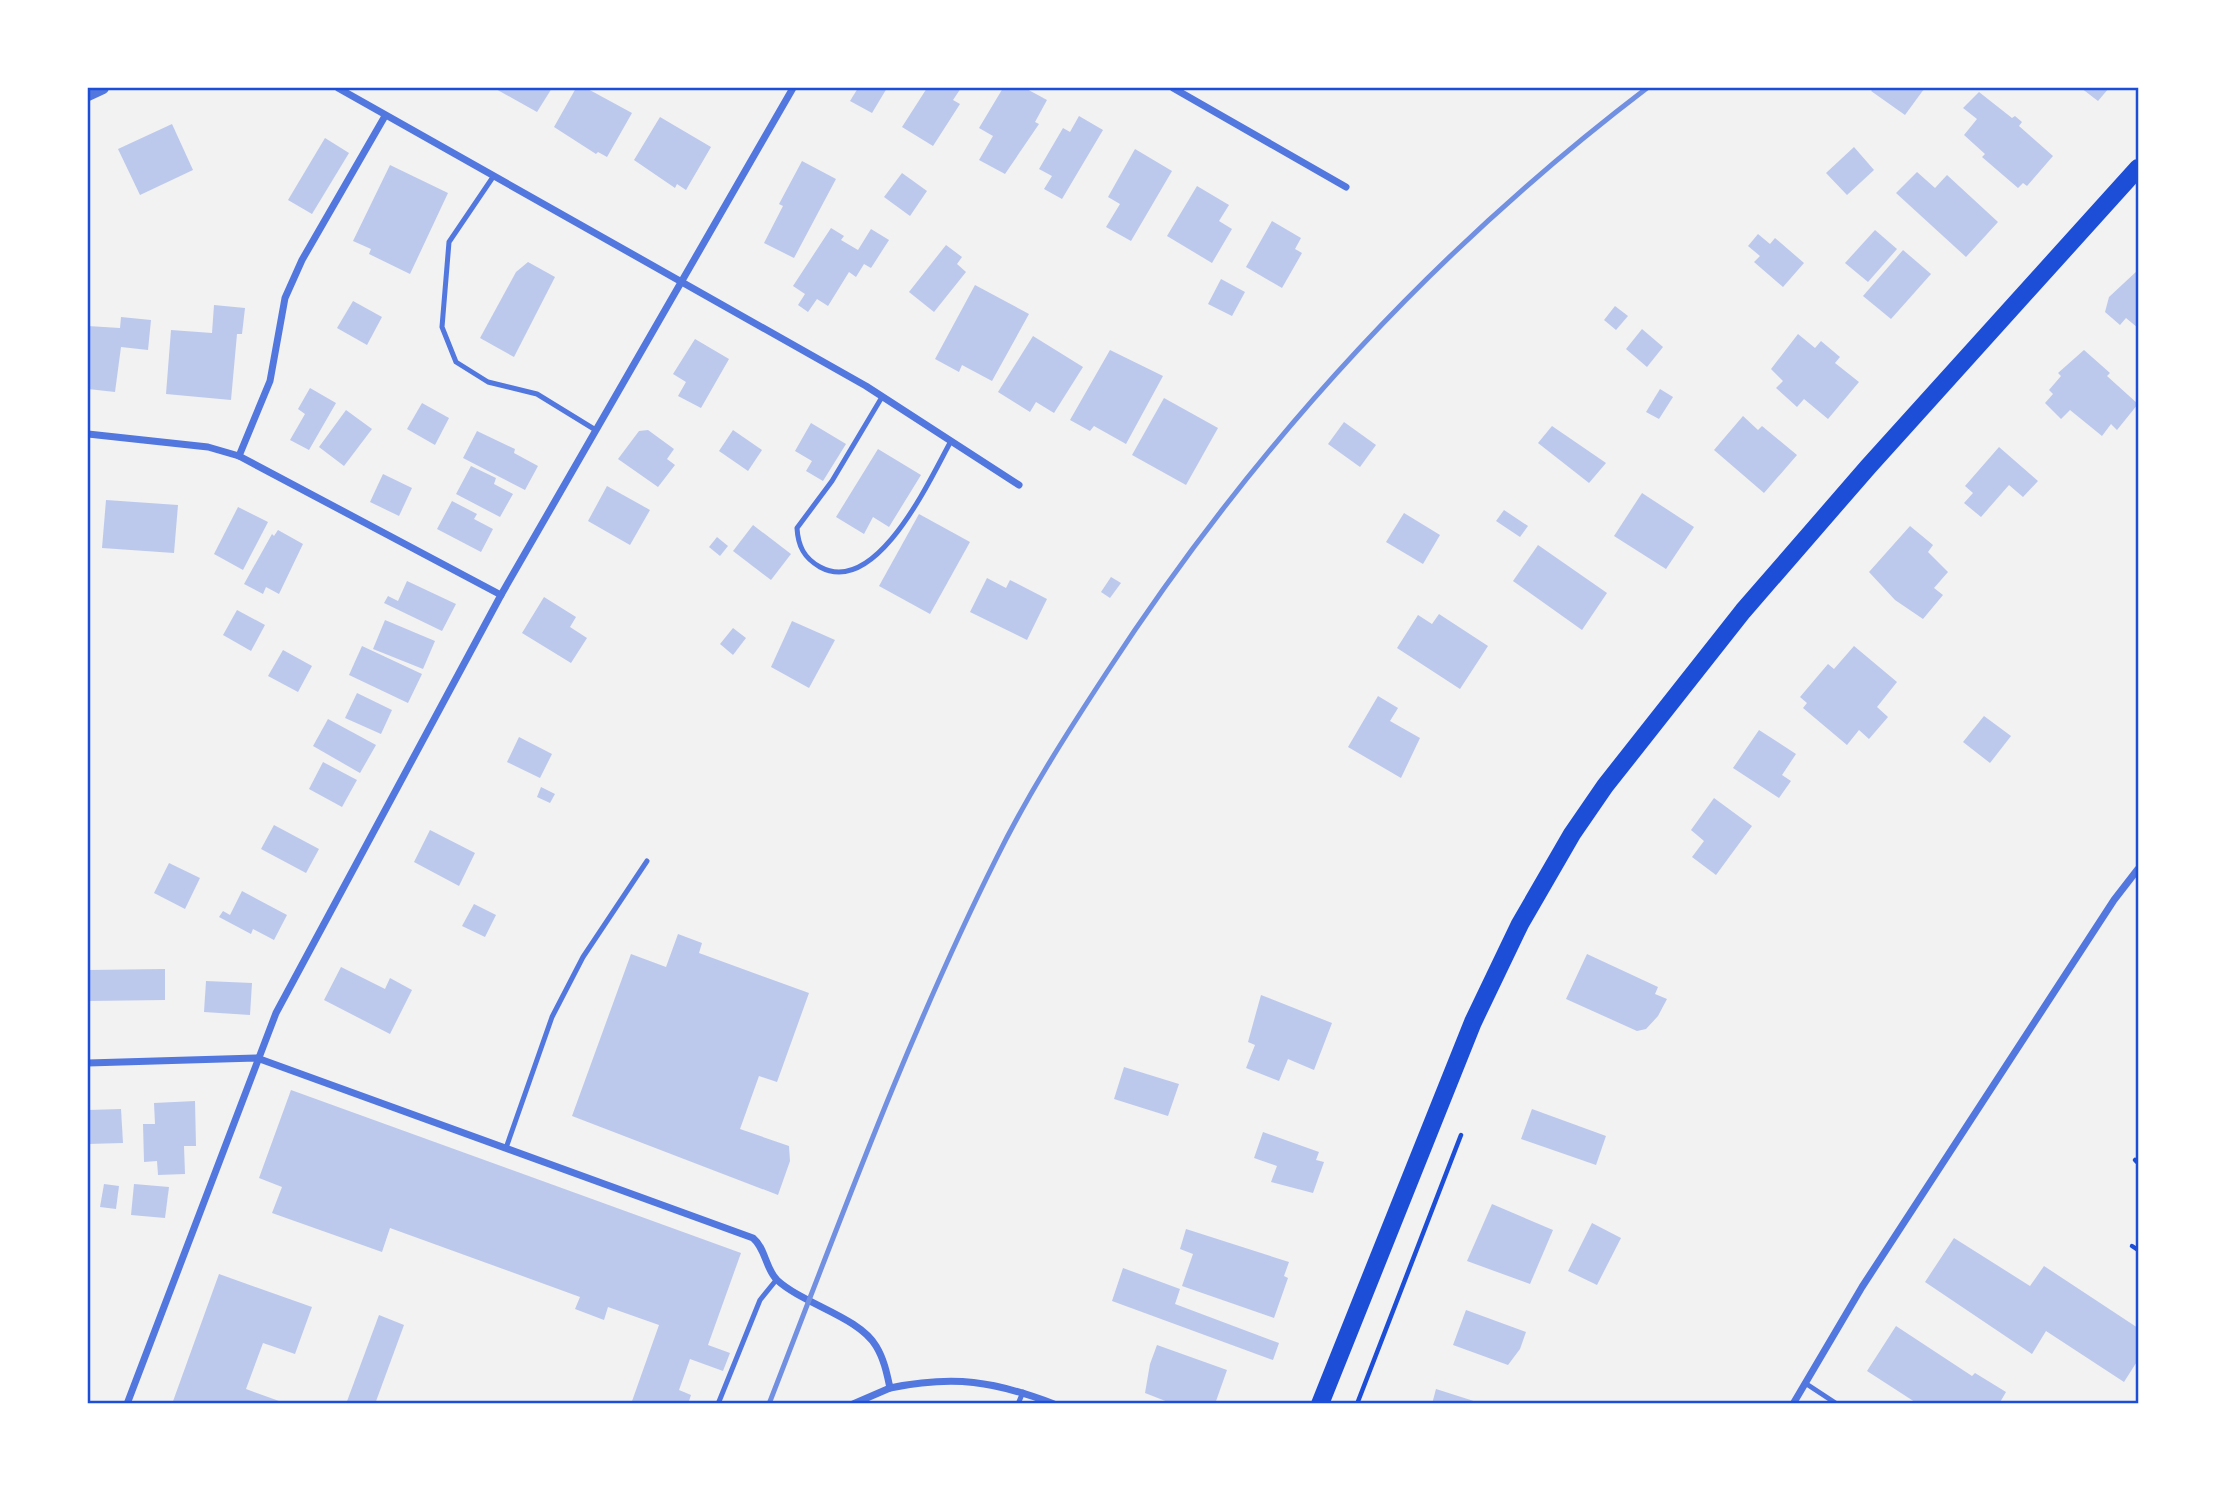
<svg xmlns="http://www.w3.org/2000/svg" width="2226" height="1491" font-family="Poppins,sans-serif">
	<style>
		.building { fill: #bdc9ec }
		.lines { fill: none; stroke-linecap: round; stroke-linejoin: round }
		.path { stroke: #1d4ed8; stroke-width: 4.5 }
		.service { stroke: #5277de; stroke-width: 5 }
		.minor { stroke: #5277de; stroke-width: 7 }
		.tertiary { stroke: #5277de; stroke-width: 12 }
		.primary { stroke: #1d4ed8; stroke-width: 18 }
		.rail { stroke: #7290e2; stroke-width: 5 }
		.neatline { fill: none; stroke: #1d4ed8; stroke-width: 2.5 }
	</style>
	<rect width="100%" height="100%" fill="#f2f2f2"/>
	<!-- building -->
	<g class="building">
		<polygon points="494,88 552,88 537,112"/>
		<polygon points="576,88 586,88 632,113 607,157 598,152 596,154 554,127"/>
		<polygon points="858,88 887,88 872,113 850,101"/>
		<polygon points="927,88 961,88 953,100 960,104 933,146 902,127"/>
		<polygon points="1003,88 1025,88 1047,100 1035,122 1039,124 1005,174 979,160 993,136 979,128"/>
		<polygon points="1874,88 1922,88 1924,89 1905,115 1871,91"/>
		<polygon points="2081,88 2109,88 2098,101"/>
		<polygon points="1979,92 2012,118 2015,116 2022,122 2019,126 2053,156 2027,186 2023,183 2018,188 1982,157 1985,154 1964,135 1977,119 1963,108"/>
		<polygon points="1079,116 1103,130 1062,199 1044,189 1052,176 1039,169 1063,128 1070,132"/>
		<polygon points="660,117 711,147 686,190 677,184 675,188 634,160"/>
		<polygon points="172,124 193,170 140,195 118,149"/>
		<polygon points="325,138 349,153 312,214 288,200"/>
		<polygon points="1854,147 1874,170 1847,195 1826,173"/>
		<polygon points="1135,149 1172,171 1131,241 1106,227 1120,204 1108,197"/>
		<polygon points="802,161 836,179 794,258 764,243 783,206 779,204"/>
		<polygon points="390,165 448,193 410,274 369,254 371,249 353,241"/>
		<polygon points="1917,172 1935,188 1947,175 1998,222 1966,257 1896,193"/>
		<polygon points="902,173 927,191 910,216 884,197"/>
		<polygon points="1197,186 1229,205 1219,221 1232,229 1212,263 1167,236"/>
		<polygon points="1272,221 1301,238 1295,249 1302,253 1282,288 1246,267"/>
		<polygon points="831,228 844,236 841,240 858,250 871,229 889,240 871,268 864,264 856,277 849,272 828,306 817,299 808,312 798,305 805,294 793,286"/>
		<polygon points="1875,230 1897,249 1868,282 1845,263"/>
		<polygon points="1758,234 1770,244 1775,238 1804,263 1783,287 1754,262 1760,256 1748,246"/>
		<polygon points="946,245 962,257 957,264 966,272 934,312 909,292"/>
		<polygon points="1903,250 1931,274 1891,319 1863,296"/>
		<polygon points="528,262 555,277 514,357 480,338 516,272"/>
		<polygon points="2138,270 2138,328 2126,318 2120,325 2105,312 2109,297"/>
		<polygon points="1221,279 1245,292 1232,316 1208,304"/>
		<polygon points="975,285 1029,314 992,381 962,365 959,372 935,359"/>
		<polygon points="353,301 382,317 367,345 337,328"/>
		<polygon points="214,305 245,308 242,334 237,334 231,400 166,394 171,330 212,333"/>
		<polygon points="1615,306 1628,316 1616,330 1604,320"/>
		<polygon points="121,317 151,320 148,350 121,347 115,392 88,389 88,326 120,328"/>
		<polygon points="1642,329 1663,347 1647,367 1626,349"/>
		<polygon points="1798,334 1815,348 1821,341 1840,357 1835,363 1859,382 1828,419 1804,399 1797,407 1776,388 1783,381 1771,369"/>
		<polygon points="1033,336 1083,367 1054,413 1036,402 1030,412 998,392"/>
		<polygon points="695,339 729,359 701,408 678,396 686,382 673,374"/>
		<polygon points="1110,350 1163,376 1126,444 1094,426 1090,431 1070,420"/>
		<polygon points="2084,350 2110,373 2107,376 2138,404 2117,430 2111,424 2102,436 2070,410 2061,419 2045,403 2053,394 2049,390 2061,376 2058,373"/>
		<polygon points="310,388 336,403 309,450 290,440 305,414 298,409"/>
		<polygon points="1660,389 1673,397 1659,419 1646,412"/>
		<polygon points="1164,398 1218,428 1186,485 1132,455"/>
		<polygon points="422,403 449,418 435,445 407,429"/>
		<polygon points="346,410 372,429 344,466 319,447"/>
		<polygon points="1743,416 1758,430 1762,426 1797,455 1764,493 1714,450"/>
		<polygon points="1344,422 1376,445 1360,467 1328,444"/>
		<polygon points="811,423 846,444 823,481 806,471 812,461 795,451"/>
		<polygon points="1552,426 1606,463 1589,483 1538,443"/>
		<polygon points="648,430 674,449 667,459 675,465 658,487 618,459 639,431"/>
		<polygon points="733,430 762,450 748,471 719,451"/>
		<polygon points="477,431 515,449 514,453 538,466 525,490 463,458"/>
		<polygon points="1999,447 2038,481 2023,497 2009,485 1981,517 1964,503 1973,493 1965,486"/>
		<polygon points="878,449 921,475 889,527 873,517 864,534 836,517"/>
		<polygon points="471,466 496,478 494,484 513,494 500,517 456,494"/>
		<polygon points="383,474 412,488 399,516 370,502"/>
		<polygon points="607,486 650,510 630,545 588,521"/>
		<polygon points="1642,493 1694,527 1666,569 1614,536"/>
		<polygon points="106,500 178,505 174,553 102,548"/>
		<polygon points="452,501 477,514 474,519 493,529 481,552 437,529"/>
		<polygon points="238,507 268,522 243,570 214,554"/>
		<polygon points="1504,510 1528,526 1520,537 1496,521"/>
		<polygon points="1404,513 1440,535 1423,564 1386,542"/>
		<polygon points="919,514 970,542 930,614 879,586"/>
		<polygon points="753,525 791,554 771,580 733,551"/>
		<polygon points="1910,526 1933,545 1928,552 1948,572 1934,588 1943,595 1923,619 1895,600 1869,572"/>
		<polygon points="278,530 303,544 279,594 266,587 263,594 244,584 272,534 274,536"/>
		<polygon points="717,537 728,546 720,556 709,547"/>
		<polygon points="1538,545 1607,593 1582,630 1513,581"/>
		<polygon points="1111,577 1121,583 1110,598 1101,592"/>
		<polygon points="987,578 1006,588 1010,580 1047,599 1027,640 970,612"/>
		<polygon points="407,581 456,604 442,631 384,603 388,596 398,601"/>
		<polygon points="544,597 576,617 570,627 587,638 571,663 522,633"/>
		<polygon points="237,610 265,625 251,651 223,635"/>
		<polygon points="1439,614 1488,646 1460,689 1397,648 1418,615 1432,624"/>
		<polygon points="385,620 435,641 423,669 373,649"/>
		<polygon points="792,621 835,640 809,688 771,667"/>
		<polygon points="733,628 746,638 733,655 720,644"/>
		<polygon points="362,646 422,674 408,703 349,675"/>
		<polygon points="1854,646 1897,682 1877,707 1888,717 1869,739 1859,730 1847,745 1803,708 1807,703 1800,697 1828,664 1834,669"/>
		<polygon points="283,650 312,666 298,692 268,676"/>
		<polygon points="357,693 392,710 381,734 345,718"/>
		<polygon points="1378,696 1398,708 1390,721 1420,738 1401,778 1348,747"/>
		<polygon points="1984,716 2011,736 1990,763 1963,742"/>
		<polygon points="328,719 376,745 360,773 313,746"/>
		<polygon points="1759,730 1796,754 1782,775 1791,781 1779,798 1733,768"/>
		<polygon points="519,737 552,754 540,778 507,762"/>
		<polygon points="323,762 357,780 342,807 309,789"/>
		<polygon points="541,787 555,794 550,803 537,797"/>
		<polygon points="1714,798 1752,826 1716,875 1692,857 1704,841 1691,830"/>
		<polygon points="274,825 319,849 306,873 261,849"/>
		<polygon points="430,830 475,853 459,886 414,862"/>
		<polygon points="169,863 200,878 185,909 154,893"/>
		<polygon points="242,891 287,915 274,940 253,929 251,934 219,917 223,911 230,915"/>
		<polygon points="474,904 496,915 485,937 462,926"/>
		<polygon points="678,934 702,943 699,953 809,993 777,1082 759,1076 740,1129 789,1146 790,1161 778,1195 572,1116 631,954 666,967"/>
		<polygon points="1587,954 1658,987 1655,994 1667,999 1658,1016 1646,1029 1637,1031 1566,999"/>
		<polygon points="341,967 385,989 390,978 412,990 390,1034 324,1000"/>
		<polygon points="165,969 165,1000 88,1001 88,970"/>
		<polygon points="206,981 252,983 250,1015 204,1012"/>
		<polygon points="1261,995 1332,1023 1314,1070 1288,1059 1279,1081 1246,1068 1255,1045 1248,1042"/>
		<polygon points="1124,1067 1179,1084 1168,1116 1114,1099"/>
		<polygon points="291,1090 741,1253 708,1345 730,1353 723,1371 690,1359 679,1390 691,1395 688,1404 631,1404 659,1325 608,1307 604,1320 575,1309 580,1297 390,1228 382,1252 272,1213 282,1187 259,1178"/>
		<polygon points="195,1101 196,1146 184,1146 185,1174 158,1175 157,1161 144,1162 143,1124 155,1124 154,1103"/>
		<polygon points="121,1109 123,1143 88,1144 88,1110"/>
		<polygon points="1532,1109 1606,1136 1596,1165 1521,1139"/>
		<polygon points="1263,1132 1319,1152 1316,1160 1324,1162 1313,1193 1271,1182 1277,1166 1254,1158"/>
		<polygon points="104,1184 119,1186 116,1209 100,1207"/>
		<polygon points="134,1184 169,1187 165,1218 131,1215"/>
		<polygon points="1492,1204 1553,1230 1530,1284 1467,1261"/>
		<polygon points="1592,1223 1621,1238 1597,1285 1568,1271"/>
		<polygon points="1186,1229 1289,1262 1284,1276 1288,1278 1274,1318 1182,1286 1193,1254 1180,1249"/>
		<polygon points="1954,1238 2030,1286 2044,1266 2138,1328 2138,1360 2124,1382 2046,1331 2032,1354 1925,1282"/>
		<polygon points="1123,1268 1180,1289 1175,1304 1279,1343 1273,1360 1112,1301"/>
		<polygon points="219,1274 312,1307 295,1354 263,1343 246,1389 279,1401 279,1404 172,1404"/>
		<polygon points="1466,1310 1526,1332 1520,1349 1508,1365 1453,1345"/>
		<polygon points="379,1315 404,1325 375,1404 346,1404"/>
		<polygon points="1896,1326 1972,1376 1975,1373 2006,1392 1999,1404 1918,1404 1867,1371"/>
		<polygon points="1157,1345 1227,1370 1215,1404 1173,1404 1145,1393 1150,1364"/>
		<polygon points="1436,1389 1480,1403 1480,1404 1432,1404"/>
	</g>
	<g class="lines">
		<!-- path -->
		<g class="path">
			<polyline points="2135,1160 2138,1163"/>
			<polyline points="2132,1246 2138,1250"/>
			<polyline points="1357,1404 1461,1135"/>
		</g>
		<!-- service -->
		<g class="service">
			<polyline points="493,177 449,242 442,327 456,362 488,382 537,394 594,429"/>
			<path d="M882,397l-50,84 -35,47c1,18 7,30 23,39 57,31 111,-90 131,-126"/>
			<polyline points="506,1148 552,1017 583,957 647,861"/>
			<polyline points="1805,1383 1837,1404"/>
			<polyline points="718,1404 760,1300 777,1279"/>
			<polyline points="1018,1404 1023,1392"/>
		</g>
		<!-- minor -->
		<g class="minor">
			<polyline points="338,88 866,386 1019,485"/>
			<polyline points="1173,88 1346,187"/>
			<polyline points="88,434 208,447 239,456 501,595"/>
			<polyline points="239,456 270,381 285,298 302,260 385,116"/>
			<path d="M88,1063l169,-5 496,180c13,11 12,30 24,42 26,24 82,37 99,66 8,13 11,28 14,42 64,-13 104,-7 164,16"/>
			<polyline points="127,1404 276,1013 501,595 793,88"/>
			<polyline points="853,1404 890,1388"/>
			<polyline points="1793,1404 1862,1287 2114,900 2138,869"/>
		</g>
		<!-- tertiary -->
		<polyline class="tertiary" points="88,95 103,88"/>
		<!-- primary -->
		<polyline class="primary" points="1320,1404 1473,1022 1520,924 1572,834 1605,786 1743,611 1868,467 2138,168"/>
		<!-- rail -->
		<path class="rail" d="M769,1404c71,-183 139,-369 227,-545 32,-65 71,-126 111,-187 147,-226 326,-421 540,-584"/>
	</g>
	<!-- border -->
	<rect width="2226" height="1491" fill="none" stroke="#ffffff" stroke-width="178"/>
	<rect x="89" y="89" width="2048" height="1313" class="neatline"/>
</svg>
